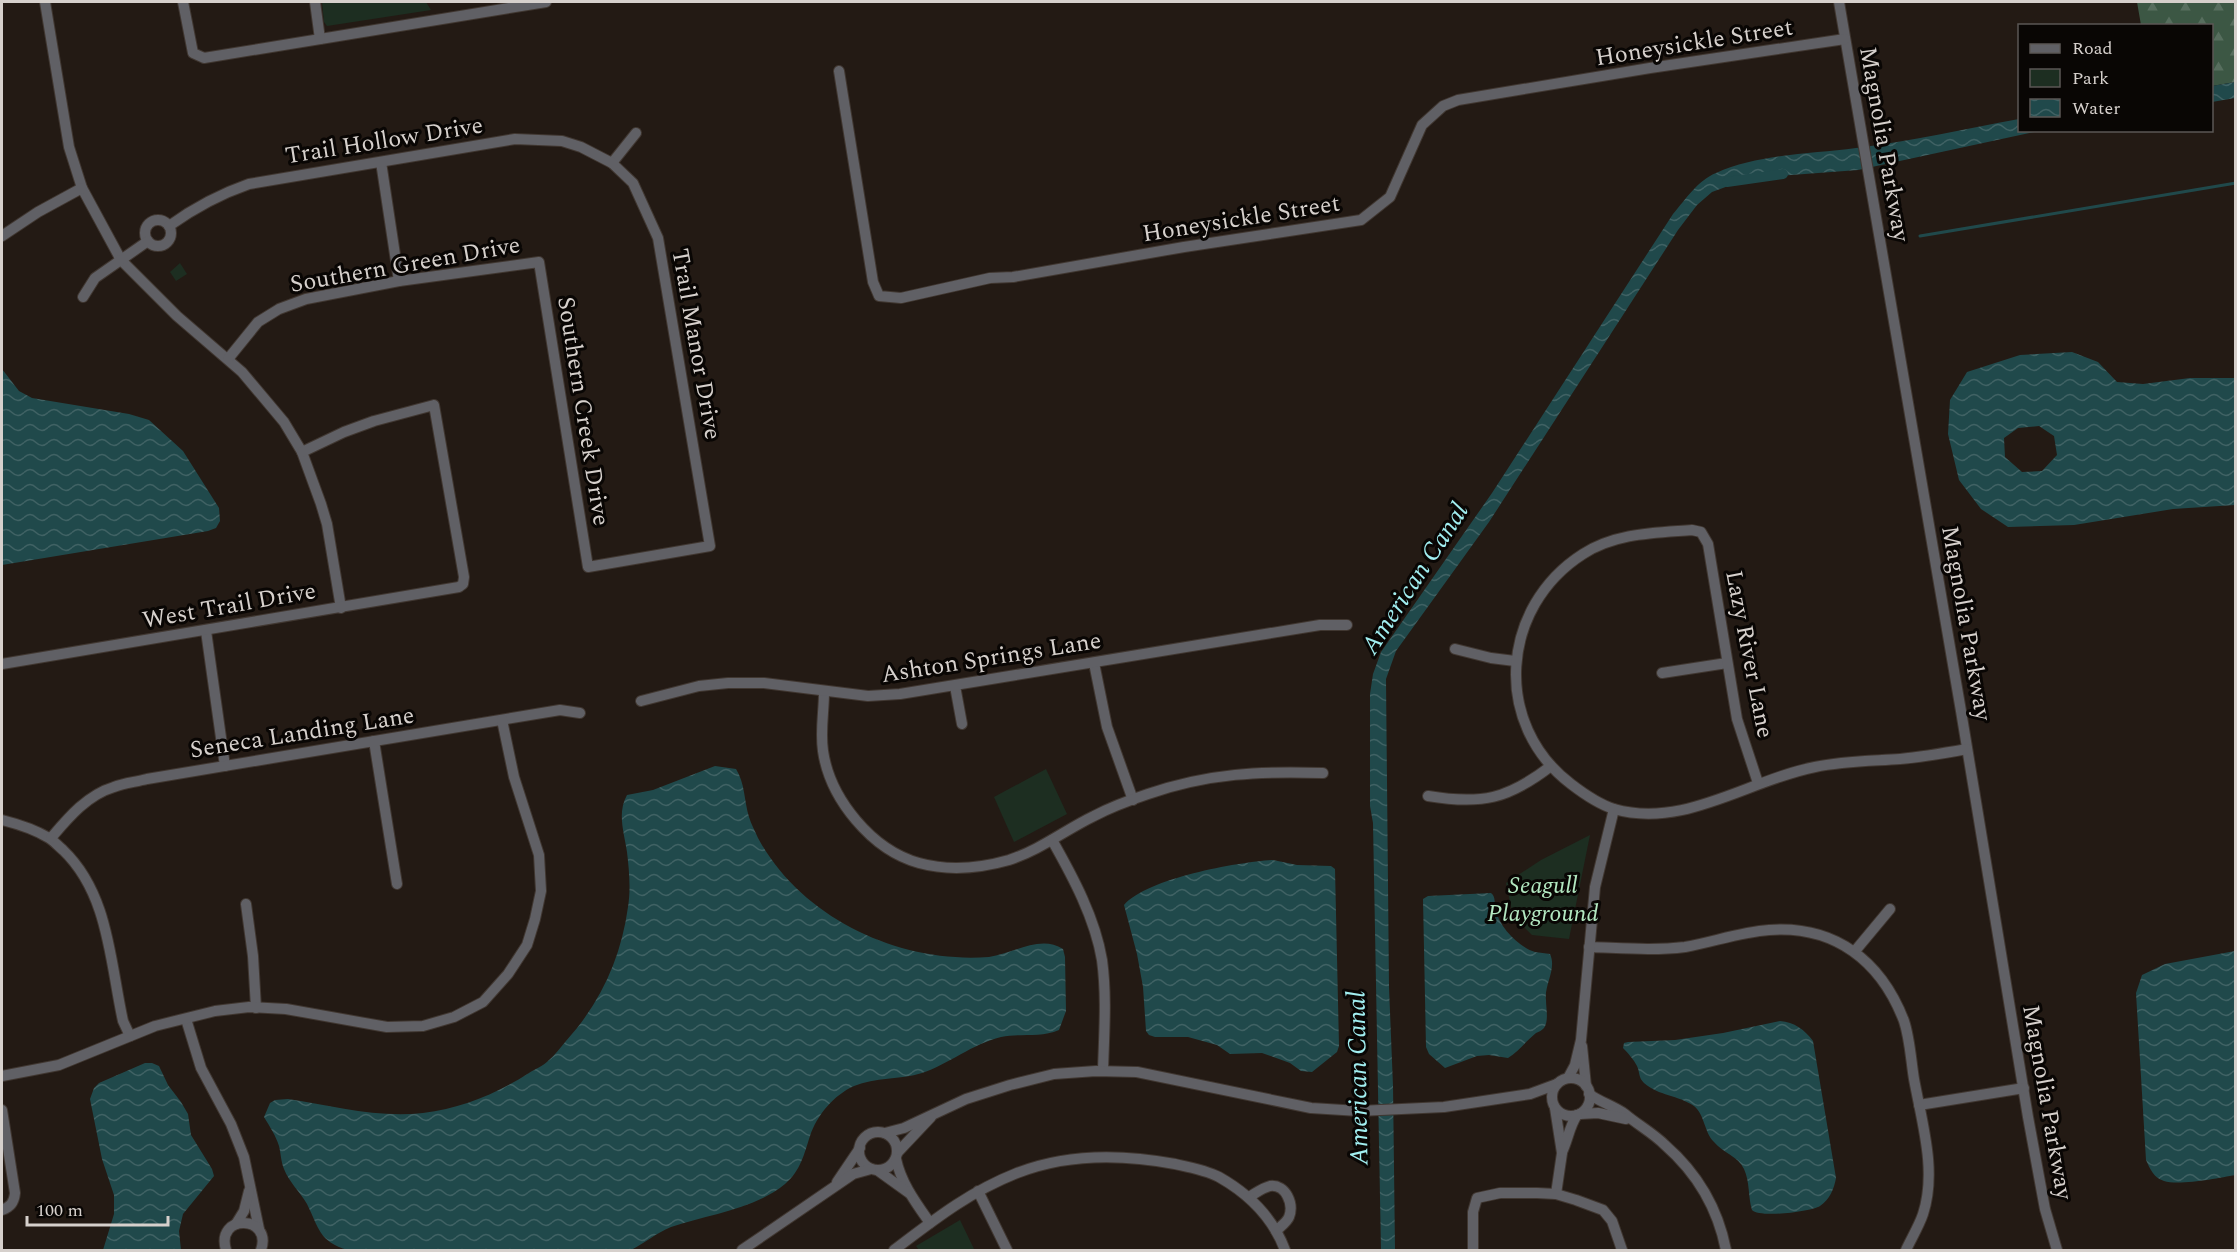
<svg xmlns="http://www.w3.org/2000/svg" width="2237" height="1252" font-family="Spectral,serif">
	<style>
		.green { fill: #1d2e21 }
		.forest { fill: url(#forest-firs) }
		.water { fill: url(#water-waves); fill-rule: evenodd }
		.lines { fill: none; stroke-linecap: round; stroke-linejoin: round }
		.stream { stroke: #20494b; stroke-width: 3 }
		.canal { stroke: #20494b; stroke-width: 10 }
		.minor-casing { stroke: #403731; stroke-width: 12 }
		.minor { stroke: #606065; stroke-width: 10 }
		.labels { text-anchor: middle; stroke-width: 6; stroke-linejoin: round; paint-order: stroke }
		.street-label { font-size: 24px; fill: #d6d0cc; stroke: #090604 }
		.park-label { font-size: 24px; font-style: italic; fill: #b3e8c1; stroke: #090604 }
		.water-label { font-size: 26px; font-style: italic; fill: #a1eef0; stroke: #090604 }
	</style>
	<defs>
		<pattern id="forest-firs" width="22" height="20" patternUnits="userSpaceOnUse" patternTransform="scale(1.5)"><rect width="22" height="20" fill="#3c5744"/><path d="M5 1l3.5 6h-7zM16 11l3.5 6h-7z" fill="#576e5e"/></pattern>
		<pattern id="water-waves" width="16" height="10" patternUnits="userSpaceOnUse" patternTransform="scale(1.5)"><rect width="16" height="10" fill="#20494b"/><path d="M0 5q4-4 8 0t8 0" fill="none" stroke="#406264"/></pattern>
	</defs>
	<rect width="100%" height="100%" fill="#231a14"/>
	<!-- green -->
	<g class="green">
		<polygon points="322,2 426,2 431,10 327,26 324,22"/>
		<polygon points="180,263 187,274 176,281 170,272"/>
		<polygon points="1046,769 1067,814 1014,842 994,797"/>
		<polygon points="1590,835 1569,939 1532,935 1513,916 1506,883 1541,860"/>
		<polygon points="960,1220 974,1249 919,1250 916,1246"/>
	</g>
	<!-- forest -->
	<polygon class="forest" points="2137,2 2235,2 2235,82 2212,86 2212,26 2141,25"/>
	<!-- water -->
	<g class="water">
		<polygon points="2235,82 2235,98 2212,102 2212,86"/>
		<path d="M2019,119l1,11 19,1 -181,39 -108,8 -38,14 -15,13 -19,25 -189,292 -93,129 -10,28 3,308 4,99 2,164h-14l-8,-427 -3,-17v-112l3,-20 8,-22 111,-159 181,-279c13,-15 24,-33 43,-41 42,-19 95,-19 140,-25 55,-7 109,-19 163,-29z"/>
		<path d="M2072,352l26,10 19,20 26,2 47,-6h45v127l-62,4 -99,16 -66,2 -27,-18 -22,-29 -11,-46 2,-34 17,-28 53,-17zM2039,426l15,10 3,19 -15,16 -20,1 -17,-15 -1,-19 14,-10z"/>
		<polygon points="2,369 19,391 32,398 129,414 149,420 183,451 219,508 220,521 216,528 208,531 2,565"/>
		<path d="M715,766l21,3c9,14 8,32 13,48 2,7 6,14 9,21 43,80 141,126 231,119 24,-3 51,-23 74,-8l2,8 1,54 -7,19c-19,8 -39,3 -58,7 -29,7 -52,27 -79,36 -22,7 -47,4 -68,13 -20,9 -37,29 -44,50 -6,18 -9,34 -25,48 -32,26 -77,30 -114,43 -15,6 -26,16 -40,23h-283c-29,-8 -29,-22 -41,-46 -7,-12 -18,-22 -23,-35 -3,-7 -3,-15 -5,-23 -3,-10 -9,-19 -15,-29l6,-14 5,-3 13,-1c45,7 89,19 135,14 39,-5 73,-19 106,-40 6,-4 14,-7 19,-12 7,-6 13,-14 18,-20 35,-39 55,-83 62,-134 3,-18 1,-38 -1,-55 -3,-20 -10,-39 0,-57l26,-5z"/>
		<path d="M1273,860l24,5 34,1 4,3 4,177 -2,6 -25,20 -11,-1 -11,-8 -28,-10 -32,1 -13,-9 -29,-8h-33l-6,-2 -3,-4 -3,-44 -6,-33 -13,-49c24,-27 114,-43 149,-45z"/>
		<path d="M1491,893c5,4 3,10 5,17 3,17 23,37 39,42 5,1 10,1 15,2 7,15 -6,31 -4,46 0,8 3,21 -2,28 -2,2 -5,4 -8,5 -10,8 -18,19 -28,25l-19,-3 -12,1 -32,12 -16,-14 -3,-7 -3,-148 5,-3z"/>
		<path d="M2235,951v224c-16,3 -56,11 -71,6 -10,-3 -14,-12 -18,-21l-10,-167 6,-18 23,-11z"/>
		<path d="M1780,1021c14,1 25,9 33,20l23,137c-2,11 -6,21 -16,28 -10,6 -61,12 -68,4 -4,-13 -2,-28 -8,-41 -6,-13 -21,-16 -30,-27 -10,-10 -9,-27 -20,-36 -16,-11 -35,-10 -50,-23 -6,-6 -4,-11 -7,-17 -3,-6 -9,-13 -14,-18l1,-5 4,-1 47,-2 48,-7z"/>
		<polygon points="145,1063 152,1063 159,1066 168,1085 181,1102 188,1114 191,1135 212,1169 214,1176 183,1214 179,1231 181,1250 103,1250 114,1214 114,1195 102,1159 90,1099 94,1088 99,1083"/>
	</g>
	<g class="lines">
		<!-- stream -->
		<polyline class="stream" points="1920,236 2236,183"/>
		<!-- canal -->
		<polyline class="canal" points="1727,182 1783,174"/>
		<defs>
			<g id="minor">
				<polyline points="45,2 69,147 82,188 121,260 177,316 242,372 284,422 302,452 321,504 327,524 341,608"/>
				<polyline points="183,2 193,53 204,58 546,2"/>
				<polyline points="315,2 320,39"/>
				<polyline points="1839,2 1961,711 2028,1117 2045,1209 2057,1250"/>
				<polyline points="839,71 873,282 879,296 901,298 990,278 1013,277 1184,247 1361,220 1390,197 1422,125 1443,106 1458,100 1650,68 1845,39"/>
				<polyline points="381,162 399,281"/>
				<polyline points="612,163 636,133"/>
				<circle cx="158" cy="233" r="13"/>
				<path d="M169,226c25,-18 51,-32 80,-42l266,-45 47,2 19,6 31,16 21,20 25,55 52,308 -122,21 -49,-305 -140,19 -93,18 -27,10 -21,13 -30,37"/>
				<polyline points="2,236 38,212 82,188"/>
				<polyline points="83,297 95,278 148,241"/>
				<polyline points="206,631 225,766"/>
				<polyline points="1455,649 1491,658 1515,661"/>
				<polyline points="1094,663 1107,727 1133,800"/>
				<polyline points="2,664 459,587 463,584 464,577 434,405 374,421 344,432 302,452"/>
				<polyline points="1662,673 1727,663"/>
				<polyline points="955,686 962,724"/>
				<path d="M824,692c0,20 -4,39 -1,59 7,48 49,99 96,112 29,8 62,5 90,-3 31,-10 56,-30 85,-44 17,-9 36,-16 54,-22 61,-21 113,-23 175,-21"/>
				<polyline points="641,701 699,686 728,683 764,683 868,696 900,694 1320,625 1347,625"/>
				<polyline points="374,741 397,884"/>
				<path d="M1758,783l-21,-64 -29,-175 -7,-12 -9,-2c-38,3 -76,3 -109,24 -83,53 -91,170 -12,230 13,10 27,20 43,25 70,20 134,-29 201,-42 28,-6 56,-6 85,-8 23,-2 45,-6 67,-10"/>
				<path d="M1428,796c54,9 80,3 123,-30"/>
				<path d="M2,820c16,4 32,9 47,18 5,3 9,8 14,12 46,44 47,112 60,171l7,15"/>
				<path d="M51,838c17,-20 36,-43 63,-51 10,-4 22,-5 33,-8l413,-69 20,3"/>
				<path d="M1052,840c21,37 43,78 50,120 5,37 2,74 1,111"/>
				<polyline points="246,904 253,956 256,1008"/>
				<path d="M1589,947c32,1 64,4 96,0 28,-5 56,-15 84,-17 66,-5 112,31 135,91 6,18 7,40 10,58 8,44 23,92 9,135 -4,12 -12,25 -17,36"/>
				<polyline points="1855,951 1890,909"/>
				<polyline points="186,1019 201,1068 231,1124 244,1157 259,1229"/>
				<polyline points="1582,1046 1586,1086"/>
				<polyline points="2,1076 59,1065 155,1026 215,1011 249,1007 286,1009 387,1027 423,1026 454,1017 483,1002 508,974 527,945 535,919 541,891 539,855 514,777 502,720"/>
				<polyline points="1568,1078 1575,1065 1581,1040 1595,887 1614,809"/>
				<circle cx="1571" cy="1097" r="19"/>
				<path d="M1589,1094c11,8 25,12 36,20 13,11 28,19 40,31 32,28 53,64 61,105"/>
				<polyline points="1919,1105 2024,1088"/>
				<polyline points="1555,1108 1562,1153 1556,1194"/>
				<path d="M2,1110l13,83c-1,10 -5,14 -13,17"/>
				<polyline points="1580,1114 1598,1113 1626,1119"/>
				<circle cx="878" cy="1151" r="19"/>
				<polyline points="885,1133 904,1128 966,1099 1010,1085 1054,1074 1096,1071 1137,1072 1311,1108 1359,1111 1444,1107 1530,1094 1557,1084"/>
				<path d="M1562,1152c6,-12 7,-25 15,-37"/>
				<polyline points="897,1153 931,1117"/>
				<path d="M896,1159c5,24 20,44 34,64"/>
				<polyline points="877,1170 909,1193"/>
				<polyline points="837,1182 860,1148"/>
				<polyline points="978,1191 1007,1250"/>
				<path d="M1249,1197c7,-4 13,-9 21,-11 16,-2 24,18 19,31 -2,5 -9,10 -13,14"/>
				<polyline points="236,1224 244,1211 249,1191"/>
				<path d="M226,1250c-11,-37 47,-35 35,0"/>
				<polyline points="742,1250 853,1174 871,1169"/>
				<path d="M894,1250c41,-31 75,-58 123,-77 51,-20 105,-19 158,-9 14,3 31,6 44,13 30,17 54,41 66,73"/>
				<polyline points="1473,1250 1473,1212 1477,1198 1500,1193 1537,1193 1556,1194 1576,1200 1603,1210 1612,1221 1622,1250"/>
			</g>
		</defs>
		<!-- minor casing -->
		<use href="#minor" class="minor-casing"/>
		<!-- minor -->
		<use href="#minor" class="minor"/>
	</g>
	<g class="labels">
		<!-- street labels -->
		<g class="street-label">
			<text transform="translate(1694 42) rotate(-9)" y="8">Honeysickle Street</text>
			<text transform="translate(384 140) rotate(-9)" y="8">Trail Hollow Drive</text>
			<text transform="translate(1885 144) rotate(80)" y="8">Magnolia Parkway</text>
			<text transform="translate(1241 218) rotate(-9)" y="8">Honeysickle Street</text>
			<text transform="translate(405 264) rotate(-10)" y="8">Southern Green Drive</text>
			<text transform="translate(697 344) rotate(80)" y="8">Trail Manor Drive</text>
			<text transform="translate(584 411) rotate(81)" y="8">Southern Creek Drive</text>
			<text transform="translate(229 605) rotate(-10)" y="8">West Trail Drive</text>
			<text transform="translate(1967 623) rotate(80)" y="8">Magnolia Parkway</text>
			<text transform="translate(1750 654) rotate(79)" y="8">Lazy River Lane</text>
			<text transform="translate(991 657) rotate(-9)" y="8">Ashton Springs Lane</text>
			<text transform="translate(302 732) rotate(-9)" y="8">Seneca Landing Lane</text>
			<text transform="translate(2048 1102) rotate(80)" y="8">Magnolia Parkway</text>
		</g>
		<!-- park labels -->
		<g class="park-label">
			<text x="1543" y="893">Seagull<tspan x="1543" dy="28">Playground</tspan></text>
		</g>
		<!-- water labels -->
		<g class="water-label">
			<text transform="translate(1414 578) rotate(-57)" y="9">American Canal</text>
			<text transform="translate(1357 1078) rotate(-91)" y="9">American Canal</text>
		</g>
	</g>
	<!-- border -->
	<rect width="2237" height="1252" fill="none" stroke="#d6d0cc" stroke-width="6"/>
	<!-- legend -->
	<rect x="2018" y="24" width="195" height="108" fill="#090604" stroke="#5b5754" stroke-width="1.5"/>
	<rect x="2030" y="44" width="30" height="9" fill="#606065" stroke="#5b5754" stroke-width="1.5"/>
	<text x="2072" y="54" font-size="18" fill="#d6d0cc">Road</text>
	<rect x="2030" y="69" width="30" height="18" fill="#1d2e21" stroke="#5b5754" stroke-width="1.5"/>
	<text x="2072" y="84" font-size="18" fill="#d6d0cc">Park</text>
	<rect x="2030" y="99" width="30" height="18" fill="url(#water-waves)" stroke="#5b5754" stroke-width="1.5"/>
	<text x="2072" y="114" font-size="18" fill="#d6d0cc">Water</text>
	<!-- scale -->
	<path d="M27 1216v9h141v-9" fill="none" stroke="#d6d0cc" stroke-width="3"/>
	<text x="36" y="1216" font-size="18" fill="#d6d0cc" stroke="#090604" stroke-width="4.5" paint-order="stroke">100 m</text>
</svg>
